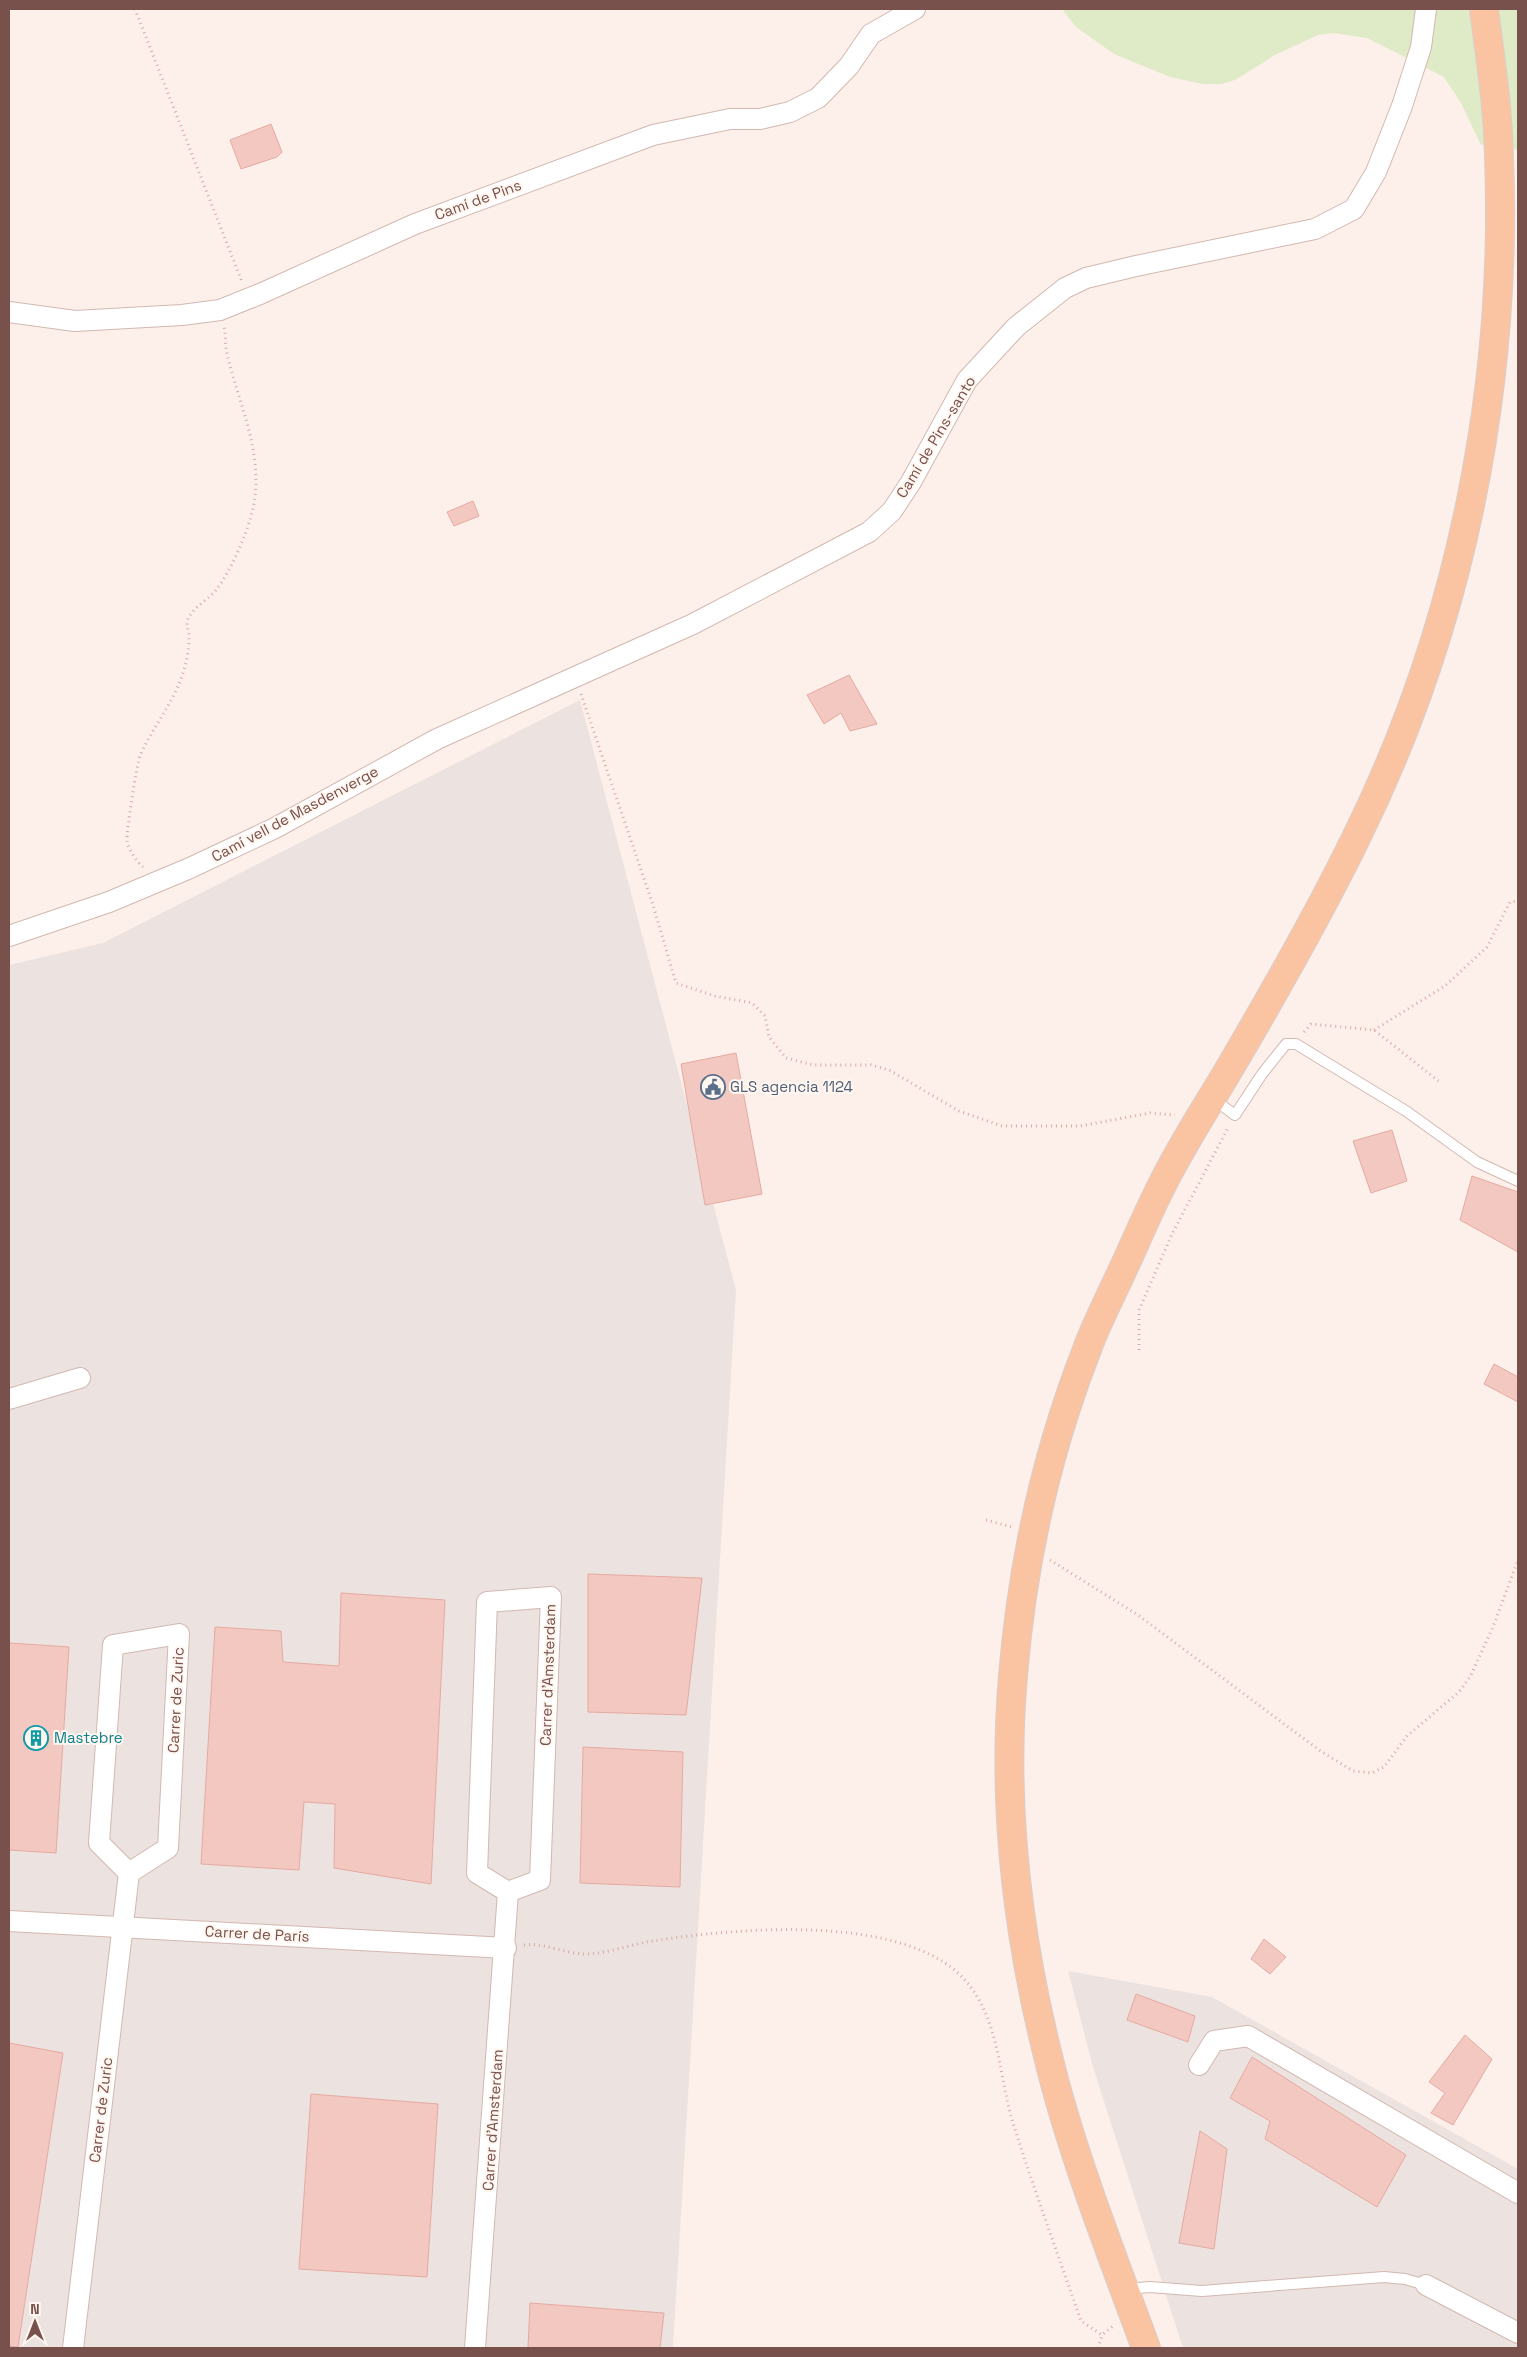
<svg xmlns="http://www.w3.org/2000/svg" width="1527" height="2357" font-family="'Space Grotesk',sans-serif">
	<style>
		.industrial { fill: #ece2df }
		.green { fill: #dfebc7 }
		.building { fill: #f2c8c1; stroke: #e5aaa1 }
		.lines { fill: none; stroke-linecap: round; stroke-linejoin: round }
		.service-casing { stroke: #d2b8b1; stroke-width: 12 }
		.minor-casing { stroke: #d2b8b1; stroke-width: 22 }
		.primary-casing { stroke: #d9cecd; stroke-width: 30 }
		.path { stroke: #d8aba4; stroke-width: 3; stroke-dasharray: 1 4; stroke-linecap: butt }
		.service { stroke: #fff; stroke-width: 10 }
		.minor { stroke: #fff; stroke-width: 20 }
		.primary { stroke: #fac4a3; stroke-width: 28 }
		.labels { text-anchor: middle; stroke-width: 4; stroke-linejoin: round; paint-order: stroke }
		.street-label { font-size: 15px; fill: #78514c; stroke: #fff6f0 }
		.service-label { font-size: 15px; fill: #4e5e75; stroke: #fff6f0; text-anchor: start }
		.culture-label { font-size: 15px; fill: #0d838f; stroke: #fff6f0; text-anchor: start }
	</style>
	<rect width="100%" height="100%" fill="#fdf0ea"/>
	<!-- industrial -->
	<g class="industrial">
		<polygon points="580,700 736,1290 673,2348 9,2348 9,965 103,943"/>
		<polygon points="1068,1971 1212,1997 1518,2169 1518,2348 1183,2348 1093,2067"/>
	</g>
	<!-- green -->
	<polygon class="green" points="1062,9 1518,9 1518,150 1481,145 1461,103 1444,77 1367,38 1333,33 1318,35 1275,55 1235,80 1221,84 1203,84 1170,77 1114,54 1076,27"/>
	<!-- building -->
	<g class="building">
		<polygon points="271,124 282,152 277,157 241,169 230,140"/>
		<polygon points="473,501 479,516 454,526 447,512"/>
		<polygon points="849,675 877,724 850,731 841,713 824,724 807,695"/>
		<polygon points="736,1053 762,1194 705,1205 681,1064"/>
		<polygon points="1392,1130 1407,1181 1371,1193 1353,1141"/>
		<polygon points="1472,1176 1518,1192 1518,1252 1460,1220"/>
		<polygon points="1494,1364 1518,1377 1518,1402 1484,1384"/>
		<polygon points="588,1574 702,1578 686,1715 588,1712"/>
		<polygon points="341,1593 445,1600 431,1884 334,1868 335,1804 304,1802 299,1870 201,1864 215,1627 281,1631 283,1662 339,1666"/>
		<polygon points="9,1643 69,1647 56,1853 9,1850"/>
		<polygon points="583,1747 683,1752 680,1887 580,1883"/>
		<polygon points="1264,1939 1286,1957 1270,1974 1251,1959"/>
		<polygon points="1136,1994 1195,2016 1188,2042 1127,2020"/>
		<polygon points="1465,2035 1492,2059 1453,2125 1431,2113 1445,2093 1429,2082"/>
		<polygon points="9,2043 63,2053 18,2347 9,2346"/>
		<polygon points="1252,2057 1406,2155 1377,2207 1265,2139 1270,2121 1230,2098"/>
		<polygon points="311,2094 438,2104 427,2277 299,2269"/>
		<polygon points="1200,2131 1227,2149 1214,2249 1179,2243"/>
		<polygon points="530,2303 664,2313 660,2348 528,2348"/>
	</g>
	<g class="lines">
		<defs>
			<g id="service">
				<polyline points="1212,1098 1235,1115 1262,1074 1286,1044 1296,1044 1406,1111 1477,1162 1518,1181"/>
				<polyline points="1127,2289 1150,2287 1202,2291 1384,2277 1405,2279 1426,2285"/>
			</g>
			<g id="minor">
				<polyline points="9,312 75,321 182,315 220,310 260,294 415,224 653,135 730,119 760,119 790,112 818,98 849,66 871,34 915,9"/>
				<polyline points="9,936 109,902 190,868 275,828 437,739 693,624 869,532 892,511 911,482 967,380 1016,327 1065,288 1086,278 1136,266 1315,229 1354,209 1376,172 1402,106 1421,47 1426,9"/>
				<polyline points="9,1399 80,1378"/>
				<polygon points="551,1597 540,1880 508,1892 477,1873 487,1602"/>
				<polygon points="179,1634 168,1848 129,1873 99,1843 113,1645"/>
				<polyline points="9,1921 506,1948"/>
				<polyline points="1199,2065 1214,2041 1248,2036 1518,2193"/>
				<polyline points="1426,2285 1518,2333"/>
				<polyline points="73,2348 129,1873"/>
				<polyline points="475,2348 508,1892"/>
			</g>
			<path id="primary" d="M1146,2348c-34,-93 -75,-196 -98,-292 -31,-124 -46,-253 -35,-380 9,-110 33,-221 73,-324 8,-23 20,-46 30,-68 16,-33 30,-68 47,-101 20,-40 45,-78 68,-117 44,-75 87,-150 125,-228 104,-210 152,-448 143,-682 -1,-49 -9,-99 -15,-147"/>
		</defs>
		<!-- service casing -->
		<use href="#service" class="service-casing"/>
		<!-- minor casing -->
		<use href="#minor" class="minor-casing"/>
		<!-- primary casing -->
		<use href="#primary" class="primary-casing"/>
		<!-- path -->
		<g class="path">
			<polyline points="135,9 242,282"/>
			<polyline points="581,694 653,905 676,983 715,996 752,1003 765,1016 769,1037 786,1058 813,1065 871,1065 889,1070 959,1111 1002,1126 1080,1126 1150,1113 1175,1115"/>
			<path d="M143,867c-6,-5 -15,-18 -16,-26 -1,-6 10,-79 13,-85 12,-28 32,-51 42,-80 4,-11 7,-26 7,-37 1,-8 -5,-14 0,-22 6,-11 19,-17 27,-27 15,-19 32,-58 37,-82 12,-56 -16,-106 -27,-159 -1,-7 0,-15 -2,-22"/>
			<polyline points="1374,1030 1445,986 1487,947 1510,902 1518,901"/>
			<polyline points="1304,1032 1311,1024 1374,1030 1441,1083"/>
			<polyline points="1139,1350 1139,1310 1172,1234 1229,1126"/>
			<polyline points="986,1520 1012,1527"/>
			<polyline points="1050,1560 1138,1615 1319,1750 1353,1771 1372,1773 1384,1767 1407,1736 1459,1692 1470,1677 1493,1627 1518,1560"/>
			<path d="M524,1945c21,-3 42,10 64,9 21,-1 44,-10 65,-13 83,-13 260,-30 317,45 30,40 29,91 43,137 21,66 45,132 68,198l21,14 12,-10"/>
			<polyline points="1098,2348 1102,2335"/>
		</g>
		<!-- service -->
		<use href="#service" class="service"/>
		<!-- minor -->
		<use href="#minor" class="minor"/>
		<!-- primary -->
		<use href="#primary" class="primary"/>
	</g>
	<!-- icons -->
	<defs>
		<symbol id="civic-ring" viewBox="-11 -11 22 22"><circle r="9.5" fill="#fff6f0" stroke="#5c6f8a" stroke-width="1.5"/><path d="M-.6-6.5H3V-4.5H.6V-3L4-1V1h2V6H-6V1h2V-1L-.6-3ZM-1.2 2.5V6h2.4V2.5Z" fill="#5c6f8a"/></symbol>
		<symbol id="building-ring" viewBox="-11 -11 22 22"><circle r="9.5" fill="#fff6f0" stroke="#0f9aa8" stroke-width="1.5"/><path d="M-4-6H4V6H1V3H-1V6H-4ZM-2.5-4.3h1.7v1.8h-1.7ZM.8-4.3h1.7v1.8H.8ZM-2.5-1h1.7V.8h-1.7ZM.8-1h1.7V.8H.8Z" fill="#0f9aa8"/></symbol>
	</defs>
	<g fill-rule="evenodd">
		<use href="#civic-ring" x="699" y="1073" width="28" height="28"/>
		<use href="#building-ring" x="22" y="1724" width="28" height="28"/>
	</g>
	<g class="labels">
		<!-- street labels -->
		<g class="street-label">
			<text transform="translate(478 200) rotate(-20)" y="5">Camí de Pins</text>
			<text transform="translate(936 437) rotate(-59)" y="5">Camí de Pins-santo</text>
			<text transform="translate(295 814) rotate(-28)" y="5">Camí vell de Masdenverge</text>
			<text transform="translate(548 1675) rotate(-88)" y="5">Carrer d'Amsterdam</text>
			<text transform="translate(176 1700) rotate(-87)" y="5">Carrer de Zuric</text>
			<text transform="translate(257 1934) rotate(3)" y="5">Carrer de París</text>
			<text transform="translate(101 2110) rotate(-83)" y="5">Carrer de Zuric</text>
			<text transform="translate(493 2120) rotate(-86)" y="5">Carrer d'Amsterdam</text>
		</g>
		<!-- service labels -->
		<g class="service-label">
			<text x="730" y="1092">GLS agencia 1124</text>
		</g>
		<!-- culture labels -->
		<g class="culture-label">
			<text x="54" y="1743">Mastebre</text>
		</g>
	</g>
	<!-- border -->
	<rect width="1527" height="2357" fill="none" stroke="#78514c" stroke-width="20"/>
	<!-- north arrow -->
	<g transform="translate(35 2322)" stroke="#fff6f0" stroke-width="4" paint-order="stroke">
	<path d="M0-4L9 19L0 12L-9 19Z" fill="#78514c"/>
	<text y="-8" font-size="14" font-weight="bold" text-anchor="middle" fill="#78514c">N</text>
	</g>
</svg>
